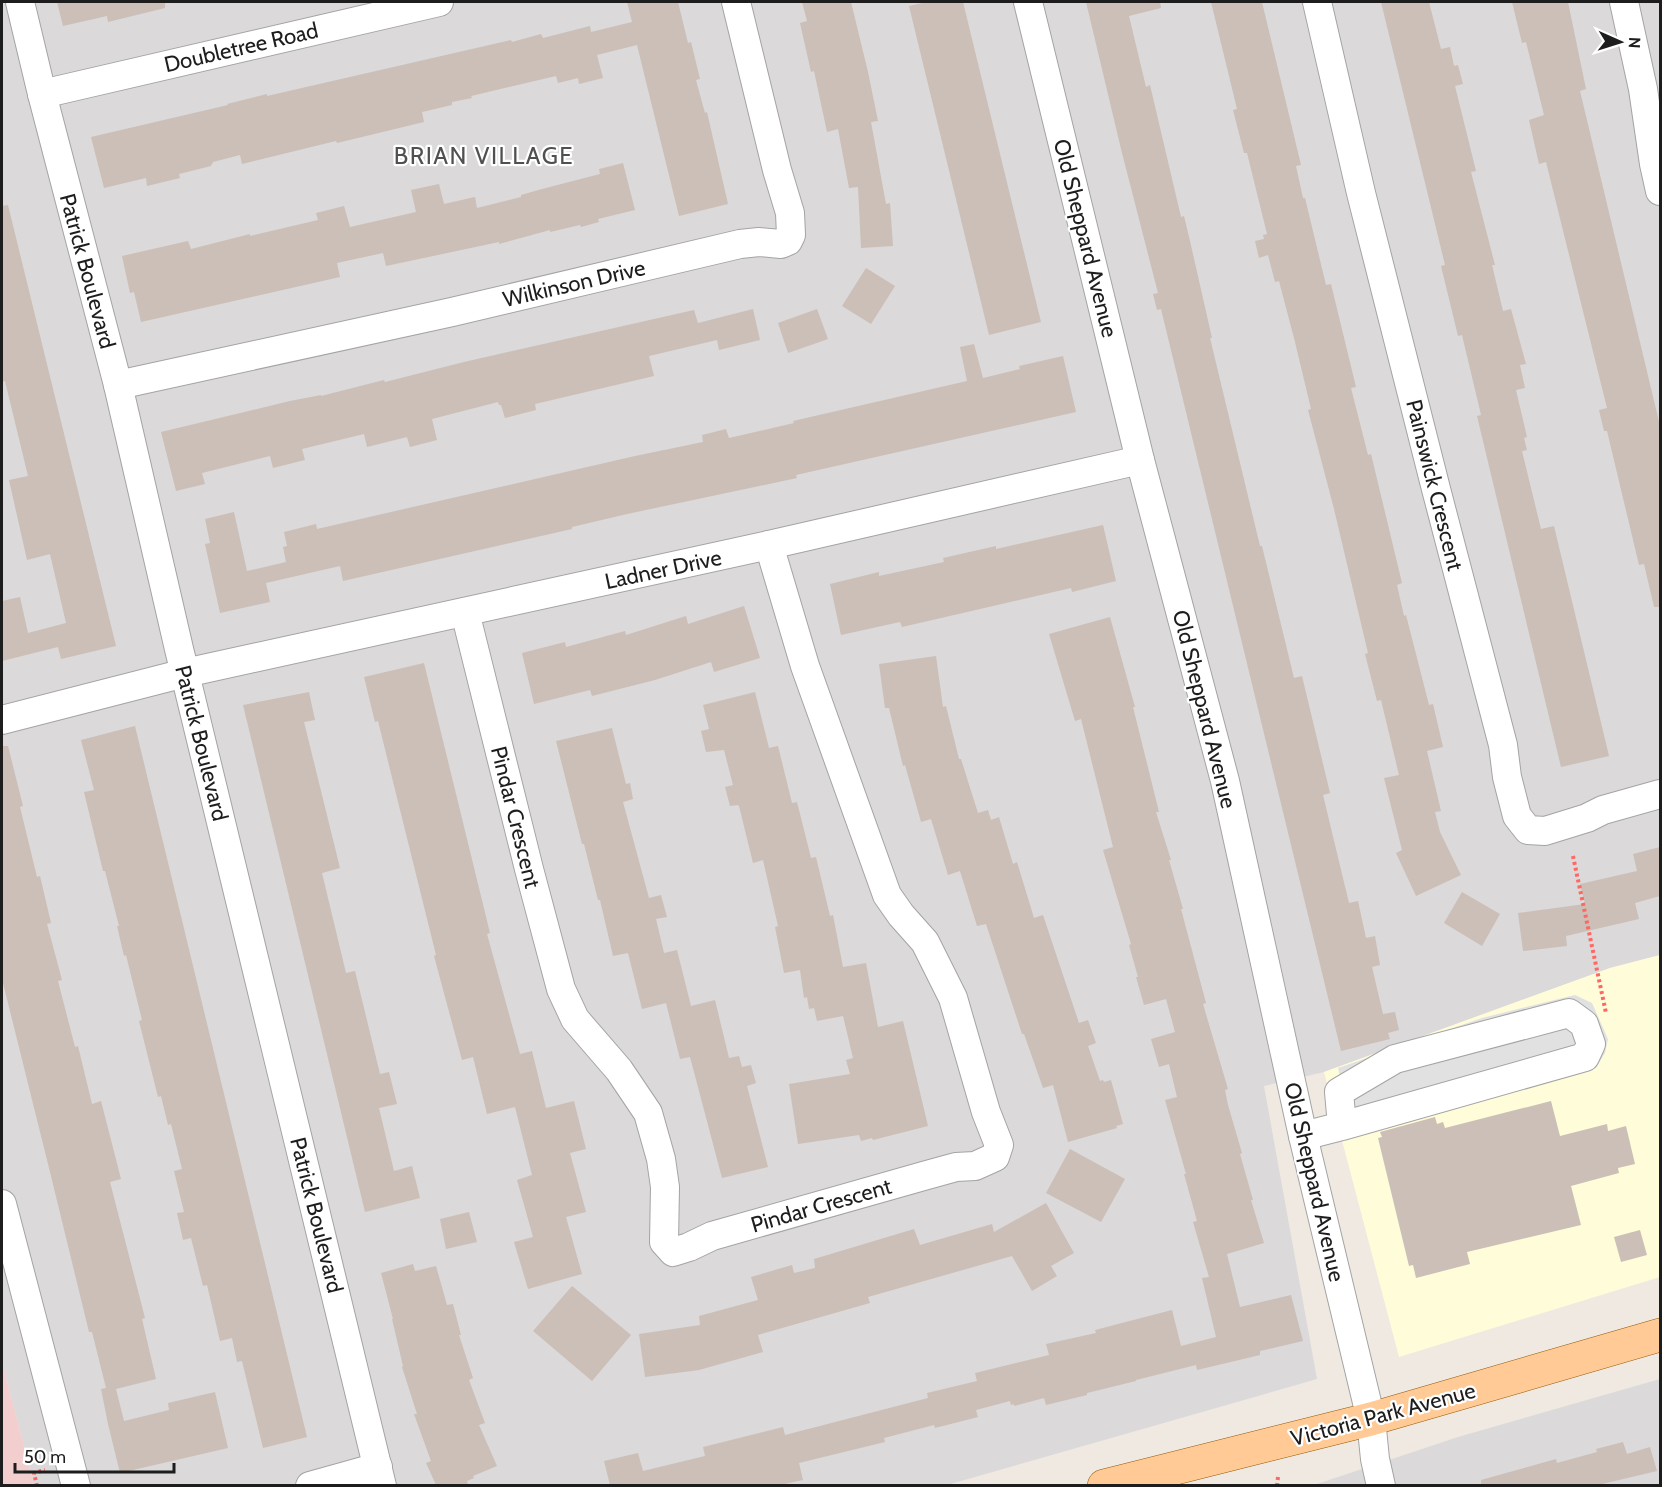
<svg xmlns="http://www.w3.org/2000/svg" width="1662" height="1487" font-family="Cabin,sans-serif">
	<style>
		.residential { fill: #dbd9da }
		.commercial { fill: #f2cecf }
		.education { fill: #fffcda }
		.parking { fill: #e1e1e1 }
		.building { fill: #cbbfb7 }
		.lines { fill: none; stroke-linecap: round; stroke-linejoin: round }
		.minor-casing { stroke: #a4a4a4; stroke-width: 30 }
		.major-casing { stroke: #955900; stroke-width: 34 }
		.path { stroke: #ff6762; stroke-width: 4; stroke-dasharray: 3 3; stroke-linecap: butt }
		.minor { stroke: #fff; stroke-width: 28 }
		.major { stroke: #ffca96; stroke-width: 33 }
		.labels { text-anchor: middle; stroke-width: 4.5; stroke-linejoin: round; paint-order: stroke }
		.street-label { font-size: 22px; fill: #1d1d1d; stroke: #fff }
		.neighbourhood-label { font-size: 24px; letter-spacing: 1.5px; fill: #505050; stroke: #fff }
	</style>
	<rect width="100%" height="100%" fill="#efe9e1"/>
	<!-- residential -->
	<g class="residential">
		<polygon points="2,2 1660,2 1660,955 1610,968 1324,1072 1264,1086 1317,1379 947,1485 34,1485 2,1362"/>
		<polygon points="1660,1379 1660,1485 1311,1486 1458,1437"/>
	</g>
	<!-- commercial -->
	<polygon class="commercial" points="2,1362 34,1485 2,1485"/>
	<!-- education -->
	<polygon class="education" points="1660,955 1660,1277 1399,1357 1324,1072 1610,968"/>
	<!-- parking -->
	<polygon class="parking" points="1575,995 1592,1003 1608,1039 1605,1053 1596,1068 1353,1130 1338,1068 1482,1018"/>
	<!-- building -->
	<g class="building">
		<polygon points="57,2 165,2 165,8 108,22 107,16 63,26"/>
		<polygon points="627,2 678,2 688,43 691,42 700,79 696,80 705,113 707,112 728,204 679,216 637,45 597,55 603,78 579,84 578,78 558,83 556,76 471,96 472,98 452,102 452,105 422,112 424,122 337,143 336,141 242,164 240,155 213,162 211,166 179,174 180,178 147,186 146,178 104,188 91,137 228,105 227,104 267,94 267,96 511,40 512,42 541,34 543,38 590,26 591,32 632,22"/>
		<polygon points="802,2 851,2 868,72 878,121 871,122 886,204 890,203 893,246 861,248 858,187 849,188 838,129 827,132 814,71 811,72 800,23 807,21"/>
		<polygon points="927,2 963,2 1041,322 989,335 909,6"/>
		<polygon points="1086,2 1160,2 1161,8 1129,16 1146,87 1150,85 1181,217 1184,216 1190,241 1212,338 1210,338 1260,546 1262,546 1294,678 1302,676 1330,793 1323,795 1349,903 1358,901 1366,938 1375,936 1380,965 1372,967 1383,1014 1395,1012 1399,1030 1388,1033 1390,1039 1341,1051 1161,309 1157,310 1153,294 1158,293 1121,149"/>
		<polygon points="1211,2 1262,2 1301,165 1296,166 1303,198 1305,198 1326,285 1331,284 1356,387 1351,388 1368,455 1371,454 1402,583 1397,585 1404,616 1406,615 1429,705 1433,704 1443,747 1427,751 1441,811 1435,812 1440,832 1461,875 1416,896 1396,853 1402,850 1384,778 1399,775 1381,700 1377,701 1365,654 1368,653 1334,509 1308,410 1311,409 1295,342 1279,281 1275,282 1268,255 1259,258 1255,241 1264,239 1263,235 1267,234 1247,153 1244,153 1233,110 1237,109"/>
		<polygon points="1381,2 1429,2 1441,49 1450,47 1454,66 1458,65 1463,84 1455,86 1476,171 1471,172 1495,265 1492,265 1503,311 1511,309 1526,364 1520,365 1525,388 1516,390 1527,437 1524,438 1527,450 1522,451 1541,529 1554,526 1609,756 1561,767 1477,416 1481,415 1462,335 1458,336 1441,266 1445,265"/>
		<polygon points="1512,2 1568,2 1586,89 1580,91 1660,426 1660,607 1654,607 1644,564 1639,565 1607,431 1604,431 1599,410 1607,408 1546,162 1539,164 1529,120 1544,115 1526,42 1522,43"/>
		<polygon points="623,163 635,210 598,219 599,222 581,227 580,225 550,232 550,230 499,244 499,242 386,266 383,253 337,263 340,277 141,322 134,292 130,293 122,256 188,241 191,249 250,234 250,236 318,220 316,213 344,206 350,227 416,212 411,190 439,184 444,204 475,197 477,208 521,197 521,195 542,189 600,174 599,169"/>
		<polygon points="8,205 116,646 61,659 58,647 2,661 2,601 20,597 28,633 66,623 50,554 27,560 9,480 28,476 5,381 2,382 2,206"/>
		<polygon points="866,268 895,286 871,324 842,306"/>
		<polygon points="753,309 760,340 719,350 717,340 649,356 654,376 535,404 536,410 505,418 501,405 499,405 498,402 432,419 437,440 410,447 407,437 367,447 364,434 302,449 305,460 273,468 270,456 202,473 205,484 176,491 161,432 290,401 321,395 321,396 384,380 385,382 464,362 694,310 698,323"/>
		<polygon points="817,309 828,339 788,353 778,323"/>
		<polygon points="974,344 983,378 1020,369 1019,366 1063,356 1076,412 796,475 797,478 627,514 572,527 572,529 343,581 340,566 266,583 270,602 220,613 205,544 210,543 205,519 234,512 247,571 286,562 283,547 287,546 284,532 316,524 317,529 635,456 703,442 702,435 726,429 729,438 794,423 793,421 967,381 960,347"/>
		<polygon points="1103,525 1116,581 1072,592 1071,588 902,627 900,622 841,635 830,584 879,572 879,576 944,562 943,558 996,546 996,549"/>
		<polygon points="744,606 760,658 714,672 711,662 655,680 592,696 590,690 534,704 522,653 565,642 566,647 625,631 626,635 686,616 688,624"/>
		<polygon points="1110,617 1135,707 1133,707 1159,812 1156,812 1171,860 1169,860 1183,909 1181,909 1206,1003 1203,1004 1228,1089 1225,1090 1228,1105 1242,1153 1240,1154 1253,1200 1251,1200 1264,1243 1227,1254 1240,1307 1291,1295 1303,1341 1260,1351 1260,1355 1197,1370 1196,1365 1136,1380 1136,1381 1087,1393 1087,1395 1046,1405 1044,1398 1014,1406 1014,1404 1011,1405 1010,1401 976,1410 978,1417 935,1428 934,1425 884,1438 885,1442 799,1463 803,1480 780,1485 610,1485 604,1461 638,1453 643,1471 705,1456 703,1447 783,1427 785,1435 928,1398 927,1393 977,1381 975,1373 1049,1355 1046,1344 1096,1333 1095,1330 1172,1310 1181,1346 1216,1337 1202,1278 1209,1277 1193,1222 1197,1221 1184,1174 1186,1174 1165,1100 1177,1097 1169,1064 1159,1067 1151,1039 1175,1032 1166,999 1144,1005 1136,977 1138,977 1129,945 1131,944 1103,850 1113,847 1081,719 1075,721 1049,634"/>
		<polygon points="936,656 943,707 946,706 959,759 961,759 978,813 988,810 991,820 999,817 1013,864 1017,862 1034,918 1043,915 1079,1023 1088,1020 1096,1043 1088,1046 1100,1081 1103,1080 1104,1082 1111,1080 1123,1124 1116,1126 1117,1128 1068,1142 1053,1085 1043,1088 1024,1034 1022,1034 986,924 977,926 960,871 948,875 931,819 921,822 905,765 903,766 889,708 885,708 879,664"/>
		<polygon points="424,663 490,933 487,934 520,1054 532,1051 546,1108 574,1101 586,1149 570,1153 586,1212 566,1217 582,1274 528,1289 514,1242 533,1237 517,1180 532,1175 515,1107 487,1114 473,1057 462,1060 434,956 436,955 378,721 375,722 364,677"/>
		<polygon points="309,692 315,720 304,722 340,868 322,873 346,973 355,971 380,1074 389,1072 397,1104 379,1108 394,1171 412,1166 420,1198 365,1212 243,705"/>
		<polygon points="755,692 769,748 778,746 792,803 797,802 811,858 816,857 830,916 833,915 843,967 866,963 878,1027 903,1021 928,1126 873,1140 872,1138 861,1141 859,1135 798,1144 789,1084 850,1074 846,1060 853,1058 843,1016 817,1021 814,1008 809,1009 807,997 804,998 800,970 784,973 775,927 778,926 763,860 753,863 739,806 738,805 730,806 725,787 733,785 724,750 706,752 701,731 709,729 703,705"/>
		<polygon points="135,726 307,1437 263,1448 242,1361 237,1362 232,1338 220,1341 207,1285 203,1286 191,1238 183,1240 177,1213 184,1212 174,1171 182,1169 171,1124 168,1125 161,1096 158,1097 139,1021 142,1020 126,955 124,956 117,926 119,926 105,871 103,871 84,792 94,790 81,740"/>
		<polygon points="612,728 626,784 630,783 633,799 623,802 649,898 661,895 667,917 656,919 664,953 677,950 691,1006 715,1000 729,1058 739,1056 742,1067 751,1065 756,1083 747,1086 768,1167 722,1178 690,1057 680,1059 666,1003 642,1009 628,953 613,956 600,900 598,900 584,844 582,844 556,741"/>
		<polygon points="2,746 8,746 23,806 20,807 37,877 40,876 51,923 47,924 62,980 58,981 75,1047 78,1046 92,1104 101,1101 121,1179 110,1182 145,1318 142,1319 156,1379 116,1389 124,1421 169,1410 168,1403 215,1392 228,1448 120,1473 108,1424 101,1389 106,1388 92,1332 89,1332 50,1172 2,979"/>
		<polygon points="1660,847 1660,896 1635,903 1639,919 1566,936 1567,946 1523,951 1518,913 1585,904 1580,884 1637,871 1633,854"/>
		<polygon points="1462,892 1500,914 1482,946 1444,923"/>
		<polygon points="1551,1101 1560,1136 1607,1124 1608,1131 1626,1126 1635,1164 1618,1168 1619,1173 1571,1186 1581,1225 1467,1252 1470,1264 1416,1278 1413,1265 1409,1266 1378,1138 1382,1137 1380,1132 1435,1117 1437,1124 1443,1122 1445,1128"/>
		<polygon points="1070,1149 1125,1179 1101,1222 1046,1193"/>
		<polygon points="1046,1203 1074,1253 1051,1266 1057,1276 1032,1291 1012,1256 868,1297 870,1303 758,1335 763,1352 699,1370 645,1377 639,1334 700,1325 699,1316 758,1300 751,1277 792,1265 794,1273 815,1268 814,1259 914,1229 920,1245 992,1224 994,1232"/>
		<polygon points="469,1212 477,1242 446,1249 440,1219"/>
		<polygon points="1640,1230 1647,1255 1621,1262 1614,1237"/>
		<polygon points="413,1264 415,1271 436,1266 447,1305 453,1304 461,1335 459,1335 473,1378 469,1380 485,1423 479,1425 497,1466 473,1476 474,1478 467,1481 468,1485 436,1485 426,1463 431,1461 414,1414 417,1414 402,1367 403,1366 392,1319 393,1319 381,1273"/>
		<polygon points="572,1286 631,1335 592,1381 533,1331"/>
		<polygon points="1623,1442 1627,1454 1650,1447 1657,1471 1598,1485 1481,1485 1481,1480 1556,1459 1557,1463 1597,1452 1596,1449"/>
	</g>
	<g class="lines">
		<defs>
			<g id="minor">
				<polyline points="20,2 42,94 118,385 179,649 382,1486"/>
				<polyline points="1028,2 1140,460 1225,781 1303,1136 1371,1419 1375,1459 1381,1486"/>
				<polyline points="1317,2 1361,193 1436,489 1503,745 1507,777 1517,816 1528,830 1545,831 1587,818 1603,810 1660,794"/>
				<polyline points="1624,2 1643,89 1654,164 1660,191"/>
				<polyline points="42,94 439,2"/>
				<polyline points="118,385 452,312 740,244 759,242 781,244 788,241 791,235 790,213 777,170 736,2"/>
				<polyline points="465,612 529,869 561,989 575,1019 619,1070 648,1113 661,1159 665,1187 664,1242 673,1252 689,1247 712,1236 927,1175 956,1167 975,1166 995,1157 999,1145 986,1112 953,998 925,942 901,915 887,895 805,666 769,545"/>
				<polyline points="2,720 185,673 769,545 1140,460"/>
				<polyline points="1303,1136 1342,1126 1585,1057 1591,1044 1584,1024 1569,1013 1395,1059 1339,1092 1342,1126"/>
				<polyline points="2,1204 76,1486"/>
				<polyline points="310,1486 378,1467"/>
			</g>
			<polyline id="major" points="1104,1486 1371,1419 1660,1335"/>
		</defs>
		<!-- minor casing -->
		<use href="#minor" class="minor-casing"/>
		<!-- major casing -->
		<use href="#major" class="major-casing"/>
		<!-- path -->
		<g class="path">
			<polyline points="1573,856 1606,1013"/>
			<polyline points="37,1486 34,1473 45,1470"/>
			<polyline points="1277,1486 1278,1477"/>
		</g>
		<!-- minor -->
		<use href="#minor" class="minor"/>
		<!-- major -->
		<use href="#major" class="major"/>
	</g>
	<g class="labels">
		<!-- street labels -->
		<g class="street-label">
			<text transform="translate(241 47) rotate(-13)" y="8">Doubletree Road</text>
			<text transform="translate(1086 238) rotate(76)" y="8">Old Sheppard Avenue</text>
			<text transform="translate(88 271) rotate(75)" y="8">Patrick Boulevard</text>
			<text transform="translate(574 283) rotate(-13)" y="8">Wilkinson Drive</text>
			<text transform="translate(1435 485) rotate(76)" y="8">Painswick Crescent</text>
			<text transform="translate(663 569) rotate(-12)" y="8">Ladner Drive</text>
			<text transform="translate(1205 709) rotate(76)" y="8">Old Sheppard Avenue</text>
			<text transform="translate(202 743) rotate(76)" y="8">Patrick Boulevard</text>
			<text transform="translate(516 817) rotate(76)" y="8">Pindar Crescent</text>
			<text transform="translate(1315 1182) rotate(77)" y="8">Old Sheppard Avenue</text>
			<text transform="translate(821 1205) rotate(-16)" y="8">Pindar Crescent</text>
			<text transform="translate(317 1215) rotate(76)" y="8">Patrick Boulevard</text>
			<text transform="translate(1383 1414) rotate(-15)" y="8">Victoria Park Avenue</text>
		</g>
		<!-- neighbourhood labels -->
		<g class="neighbourhood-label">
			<text x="484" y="164">BRIAN VILLAGE</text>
		</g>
	</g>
	<!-- border -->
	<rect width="1662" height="1487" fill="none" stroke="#1d1d1d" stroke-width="6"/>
	<!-- north arrow -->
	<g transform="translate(1620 42) rotate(93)" stroke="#ffffff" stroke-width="4.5" paint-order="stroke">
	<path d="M0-4.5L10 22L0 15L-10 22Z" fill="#1d1d1d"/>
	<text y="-9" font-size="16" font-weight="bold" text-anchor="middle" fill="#1d1d1d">N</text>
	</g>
	<!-- scale -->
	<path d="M15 1463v9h159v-9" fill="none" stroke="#1d1d1d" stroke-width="3"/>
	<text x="24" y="1463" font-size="18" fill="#1d1d1d" stroke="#ffffff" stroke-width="4.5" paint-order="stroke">50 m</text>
</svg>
